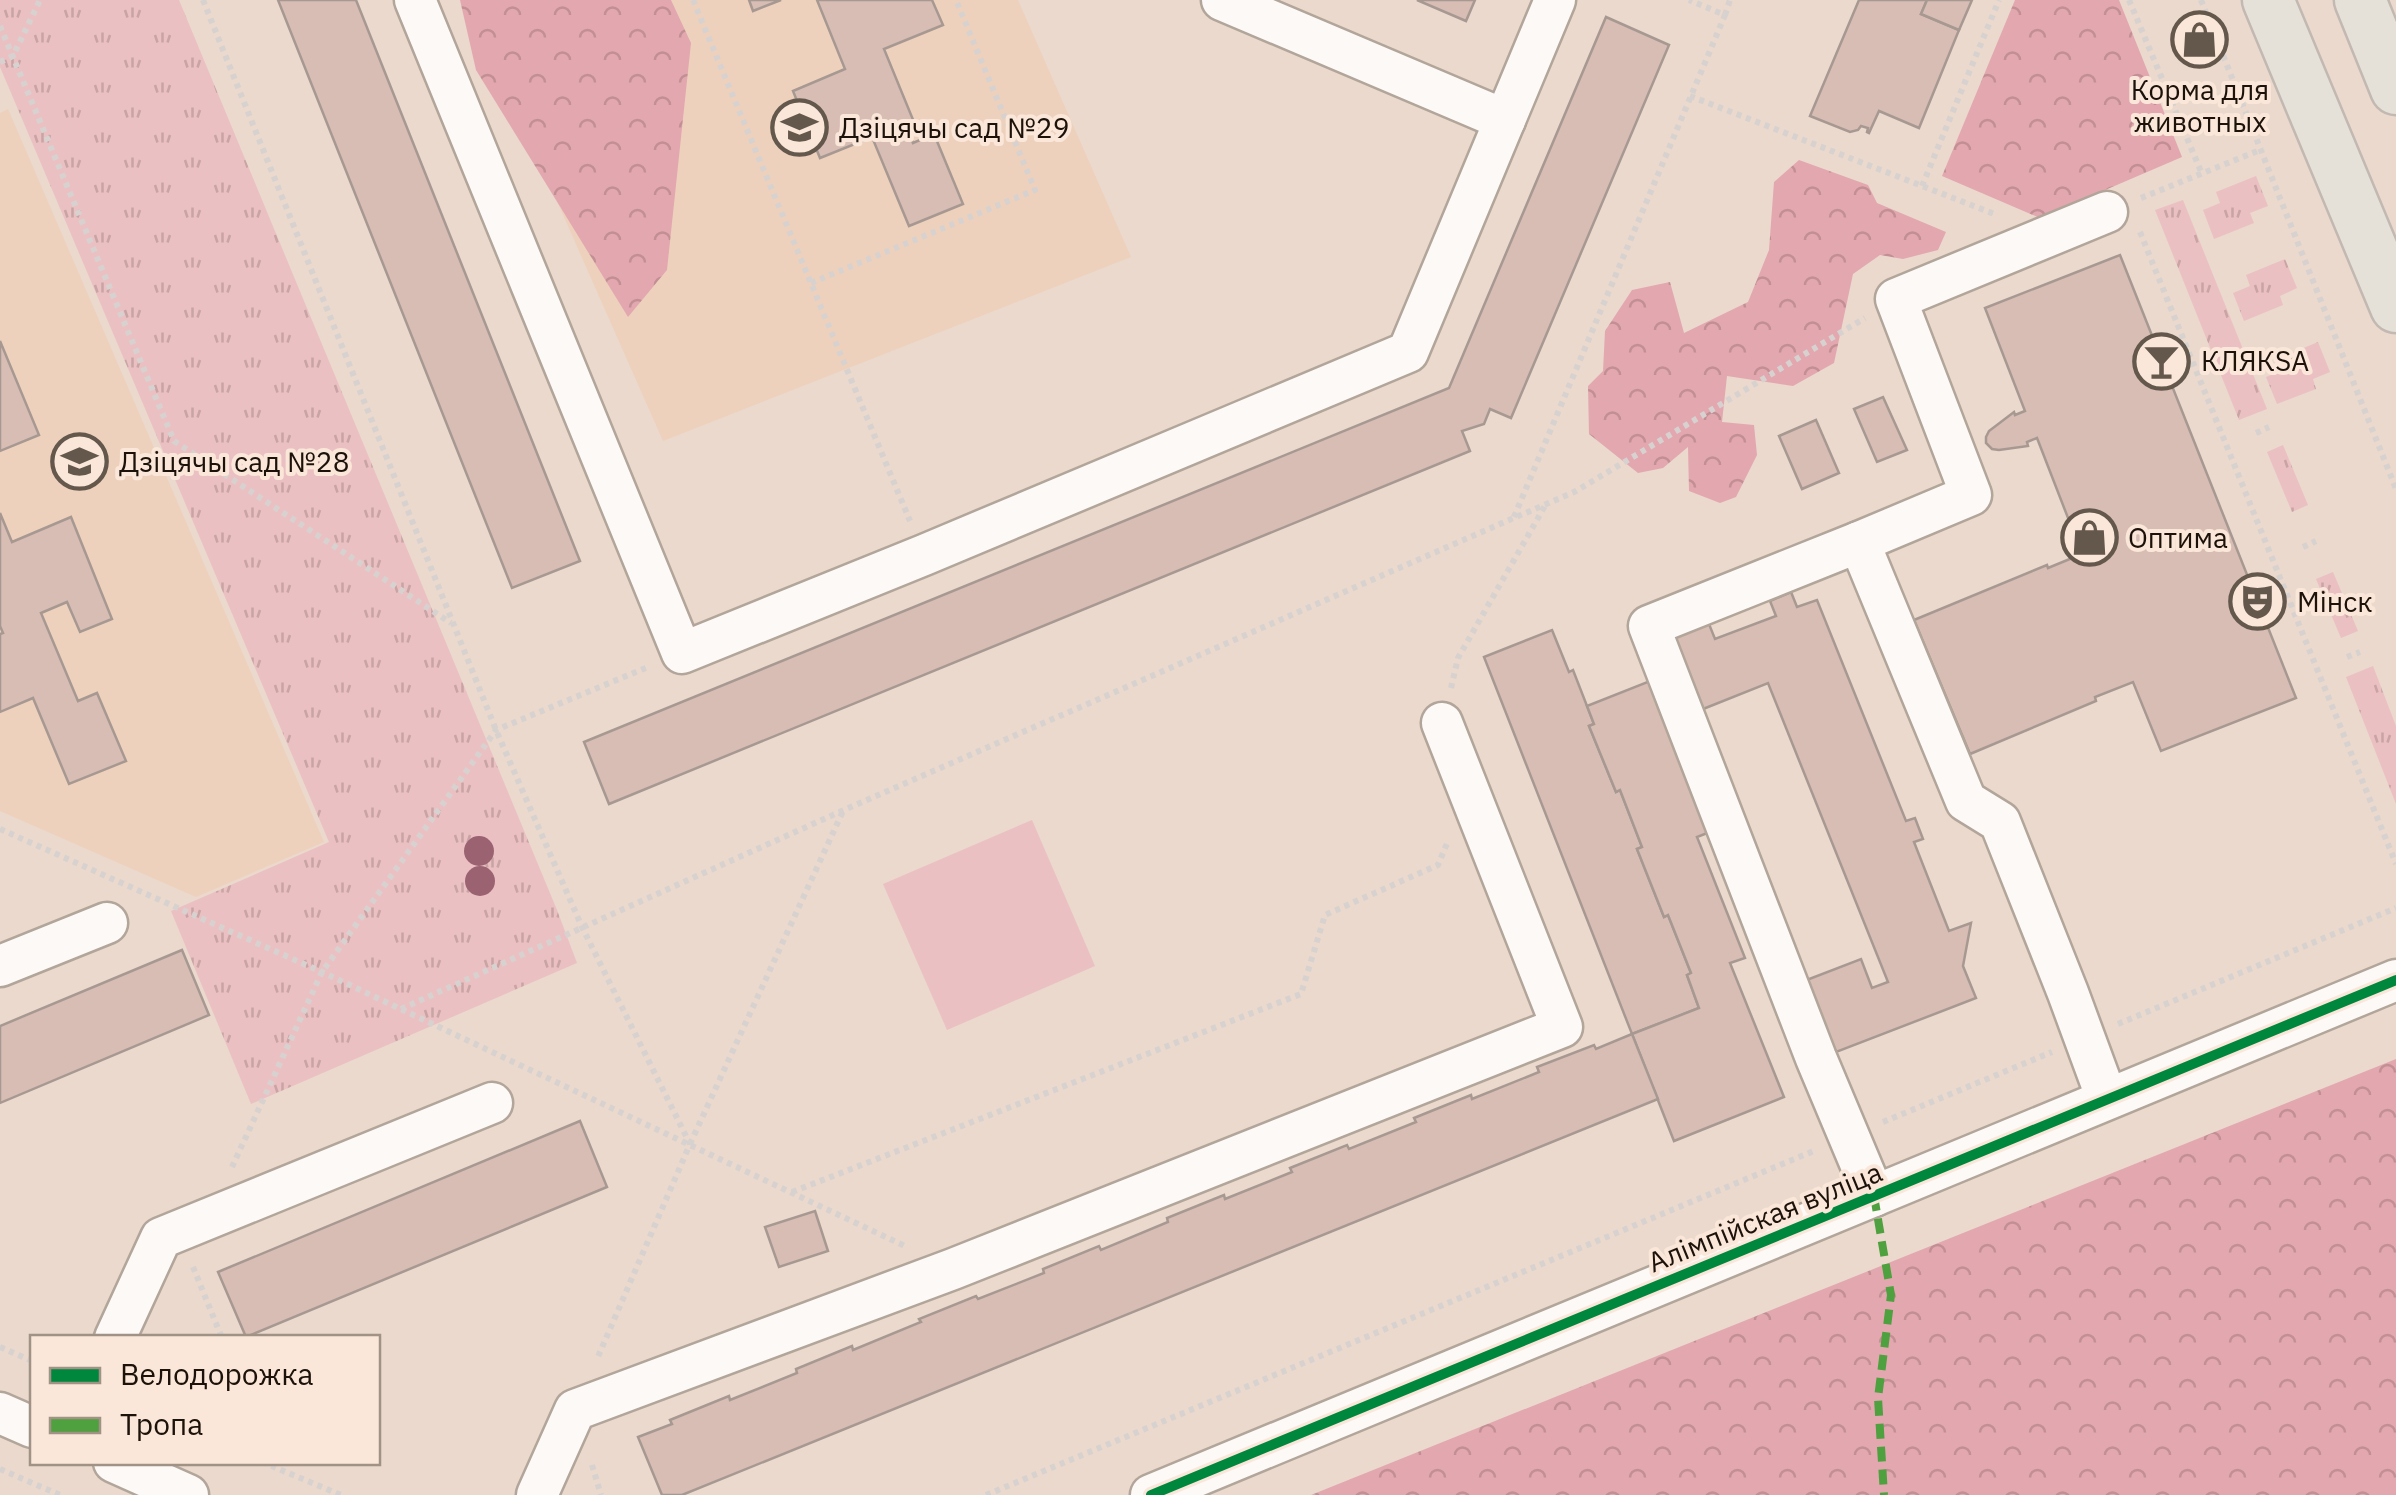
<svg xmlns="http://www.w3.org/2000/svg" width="2396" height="1495" font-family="'IBM Plex Sans',sans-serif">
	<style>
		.built { fill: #edd1bc }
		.grass { fill: url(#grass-tufts) }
		.forest { fill: url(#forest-crowns) }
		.pitch { fill: #ebc0c2 }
		.building { fill: #d7bdb3; stroke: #a79992; stroke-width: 2.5 }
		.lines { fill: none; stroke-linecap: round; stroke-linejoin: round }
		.minor-casing { stroke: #b2a59a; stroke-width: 45 }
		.major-casing { stroke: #c2b9b2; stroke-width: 55 }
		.path { stroke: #d7d2cf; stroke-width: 6; stroke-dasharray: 5 5; stroke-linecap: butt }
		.minor { stroke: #fcf9f7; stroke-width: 40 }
		.major { stroke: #e6e1d8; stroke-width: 50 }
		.quiet { stroke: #4fa03e; stroke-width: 8; stroke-dasharray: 15 8; stroke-linecap: butt }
		.cycleway-casing { stroke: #fae7d9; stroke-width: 16 }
		.cycleway { stroke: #00873e; stroke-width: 10 }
		.tree { fill: #9b6272 }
		.labels { text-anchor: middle; stroke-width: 8; stroke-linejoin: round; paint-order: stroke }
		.poi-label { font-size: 28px; fill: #1c1209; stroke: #fae7d9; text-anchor: start }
		.street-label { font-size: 28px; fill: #1c1209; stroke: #fae7d9 }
	</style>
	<defs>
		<pattern id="grass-tufts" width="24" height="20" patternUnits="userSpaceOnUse" patternTransform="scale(2.5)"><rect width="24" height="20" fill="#ebc0c2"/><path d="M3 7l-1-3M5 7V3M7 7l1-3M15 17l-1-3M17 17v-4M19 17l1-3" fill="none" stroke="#c9a4a5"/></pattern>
		<pattern id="forest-crowns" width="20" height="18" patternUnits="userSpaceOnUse" patternTransform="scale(2.5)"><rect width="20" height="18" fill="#e3a7af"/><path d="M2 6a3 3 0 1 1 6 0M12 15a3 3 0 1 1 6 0" fill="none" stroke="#c28f95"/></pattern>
	</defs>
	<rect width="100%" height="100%" fill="#ead9cc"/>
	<!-- built -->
	<g class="built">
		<polygon points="468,0 1018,0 1131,257 663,441"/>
		<polygon points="8,109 324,842 196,897 0,811 0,113"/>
	</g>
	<!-- grass -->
	<g class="grass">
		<polygon points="0,0 179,0 557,910 577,963 251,1104 171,911 329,842 0,67"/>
		<polygon points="2256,176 2268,206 2250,213 2254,223 2214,239 2203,210 2220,203 2216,192"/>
		<polygon points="2183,200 2267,409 2239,420 2155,210"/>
		<polygon points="2285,259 2297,288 2280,296 2283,305 2244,321 2233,293 2250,286 2246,275"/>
		<polygon points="2318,342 2330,372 2313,379 2316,389 2277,404 2266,377 2283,370 2279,358"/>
		<polygon points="2283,445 2308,505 2292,512 2267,452"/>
		<polygon points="2333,572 2358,631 2341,638 2316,579"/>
		<polygon points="2373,666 2396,726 2396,804 2346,677"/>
	</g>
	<!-- forest -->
	<g class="forest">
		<polygon points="460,0 671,0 691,43 667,270 628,317 476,70"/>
		<polygon points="2015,0 2119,0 2182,157 2040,218 1942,176"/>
		<polygon points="1799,160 1868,185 1877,203 1946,232 1938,250 1903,259 1880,255 1853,274 1834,363 1793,386 1727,376 1722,422 1754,425 1757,455 1736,497 1720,503 1689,491 1688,447 1663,468 1638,473 1589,434 1588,386 1603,371 1605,331 1632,290 1670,282 1684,333 1748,302 1769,250 1774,182"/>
		<polygon points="2396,1059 2396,1495 1311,1495"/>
	</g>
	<!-- pitch -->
	<polygon class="pitch" points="1032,820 1095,966 947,1030 883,884"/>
	<!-- building -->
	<g class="building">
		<polygon points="278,0 356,0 580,561 512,588"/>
		<polygon points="749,0 781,0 753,11"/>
		<polygon points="817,0 932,0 943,25 884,49 916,127 908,130 913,143 934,134 963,204 909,226 872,137 820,158 793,91 845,69"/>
		<polygon points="1417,0 1475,0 1466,21"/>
		<polygon points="1859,0 1927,0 1921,14 1959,30 1919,128 1879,111 1869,133 1867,132 1868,128 1861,126 1858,130 1850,132 1810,116"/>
		<polygon points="1927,0 1972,0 1959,30 1921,14"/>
		<polygon points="1606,17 1669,45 1511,418 1490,409 1484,424 1462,431 1470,451 609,804 584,742 1449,388"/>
		<polygon points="2120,255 2296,698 2161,751 2133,682 2095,697 2096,701 1970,754 1914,620 2047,565 2048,568 2082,554 2037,438 2027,442 2028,446 1999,450 1992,449 1986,443 1986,437 1989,431 2014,412 2015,415 2025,411 1985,308"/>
		<polygon points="0,341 39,435 0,451"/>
		<polygon points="1883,397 1907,450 1877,462 1854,409"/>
		<polygon points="1816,420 1839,473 1802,489 1779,436"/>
		<polygon points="0,513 12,542 71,517 112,619 80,632 67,602 41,613 78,701 97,693 126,761 69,784 33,698 0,712 0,634 3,633 0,626"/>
		<polygon points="1791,592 1797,607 1817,600 1906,821 1915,818 1923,839 1914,842 1949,931 1971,923 1963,966 1976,998 1831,1054 1804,981 1861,959 1872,988 1888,982 1768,683 1698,711 1670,639 1709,624 1715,639 1776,616 1770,601"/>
		<polygon points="1552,630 1569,672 1573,670 1594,724 1589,726 1616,792 1620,790 1642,847 1637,849 1664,917 1668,915 1691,973 1687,975 1699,1008 1632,1034 1484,657"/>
		<polygon points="1655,679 1715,830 1697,837 1745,958 1730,963 1784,1097 1674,1141 1632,1034 1699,1008 1687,975 1691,973 1668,915 1664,917 1637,849 1642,847 1620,790 1616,792 1589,726 1594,724 1587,706"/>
		<polygon points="182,950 209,1015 0,1103 0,1026"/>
		<polygon points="1632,1034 1658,1099 682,1495 662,1495 638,1437 672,1424 670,1420 729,1396 730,1400 797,1373 796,1369 852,1346 853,1350 921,1322 919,1319 976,1296 978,1299 1044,1273 1043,1269 1099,1246 1101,1250 1168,1222 1167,1218 1224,1195 1225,1199 1292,1172 1290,1168 1347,1145 1349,1149 1416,1122 1414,1118 1471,1095 1472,1099 1539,1072 1537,1067 1594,1045 1596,1049"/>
		<polygon points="580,1121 607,1187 246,1337 218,1272"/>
		<polygon points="815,1211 828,1251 779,1267 765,1227"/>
	</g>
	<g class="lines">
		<defs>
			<g id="minor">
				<polyline points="415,0 682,653 924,555 1408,352 1555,0"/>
				<polyline points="1222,0 1505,120"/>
				<polyline points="1859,542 1966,801 2000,822 2068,993 2107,1099"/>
				<polyline points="0,966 107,923"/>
				<polyline points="1874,1196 1816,1058 1649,626 1859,542 1971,495 1896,299 2107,212"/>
				<polyline points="115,1338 161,1238 492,1103"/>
				<polyline points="0,1413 32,1427"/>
				<polyline points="114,1462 188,1495"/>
				<polyline points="537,1495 575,1410 953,1269 1562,1027 1442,723"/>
				<polyline points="1151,1495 2396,980"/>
			</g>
			<g id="major">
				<polyline points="2268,0 2396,307"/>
				<polyline points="2360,0 2396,89"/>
			</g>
		</defs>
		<!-- minor casing -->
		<use href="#minor" class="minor-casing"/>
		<!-- major casing -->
		<use href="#major" class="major-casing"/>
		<!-- path -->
		<g class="path">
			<polyline points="203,0 496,730 582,927 690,1144 597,1359"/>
			<polyline points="693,0 910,521"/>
			<polyline points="2129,0 2202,174"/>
			<polyline points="2201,0 2396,489"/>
			<polyline points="1725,15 1730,0"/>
			<polyline points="0,26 174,441 451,623"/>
			<polyline points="0,62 13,56 40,0"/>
			<polyline points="1690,96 1997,215"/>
			<polyline points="1922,186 1999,0"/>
			<polyline points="2141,198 2260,150"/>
			<polyline points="2140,232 2396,864"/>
			<polyline points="811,283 1035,190 956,0"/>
			<polyline points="2256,433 2269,427"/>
			<polyline points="1514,517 1725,15 1689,0"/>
			<polyline points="2303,547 2316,541"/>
			<polyline points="2347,657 2360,652"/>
			<polyline points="1451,688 1458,658 1546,504"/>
			<polyline points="0,829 322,972 907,1247"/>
			<polyline points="401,1009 844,810 1576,491 1865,318"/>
			<polyline points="2118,1024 2396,908"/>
			<polyline points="1883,1122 2052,1052"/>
			<polyline points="690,1144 843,811"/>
			<polyline points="232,1167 322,972 496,730 648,667"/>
			<polyline points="792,1192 1301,994 1325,915 1438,865 1448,841"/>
			<polyline points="193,1267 222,1338"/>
			<polyline points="0,1347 32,1361"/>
			<polyline points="262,1462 341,1495"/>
			<polyline points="592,1465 601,1495"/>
			<polyline points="0,1469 60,1495"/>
			<polyline points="986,1495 1816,1150"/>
		</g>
		<!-- minor -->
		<use href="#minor" class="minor"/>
		<!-- major -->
		<use href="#major" class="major"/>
		<!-- quiet -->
		<polyline class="quiet" points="1874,1196 1891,1295 1878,1398 1884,1495"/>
		<defs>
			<polyline id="cycleway" points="1151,1495 2396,980"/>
		</defs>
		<!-- cycleway casing -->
		<use href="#cycleway" class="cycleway-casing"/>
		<!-- cycleway -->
		<use href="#cycleway" class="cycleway"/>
	</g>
	<!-- trees -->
	<g class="tree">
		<circle cx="479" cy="851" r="15"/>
		<circle cx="480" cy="881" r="15"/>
	</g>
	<!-- icons -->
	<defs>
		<symbol id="shop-ring" viewBox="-11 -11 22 22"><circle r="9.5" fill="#fae7d9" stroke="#64584d" stroke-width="1.5"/><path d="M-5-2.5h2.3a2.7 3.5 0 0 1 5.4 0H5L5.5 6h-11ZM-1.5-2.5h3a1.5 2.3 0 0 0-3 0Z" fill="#64584d"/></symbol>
		<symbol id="school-ring" viewBox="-11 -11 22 22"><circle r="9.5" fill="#fae7d9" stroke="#64584d" stroke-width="1.5"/><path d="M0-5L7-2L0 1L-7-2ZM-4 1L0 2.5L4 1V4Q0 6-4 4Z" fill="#64584d"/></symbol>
		<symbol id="bar-ring" viewBox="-11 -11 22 22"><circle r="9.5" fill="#fae7d9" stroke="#64584d" stroke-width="1.5"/><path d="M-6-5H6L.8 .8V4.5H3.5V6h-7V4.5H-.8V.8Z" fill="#64584d"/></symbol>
		<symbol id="theatre-ring" viewBox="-11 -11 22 22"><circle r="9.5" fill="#fae7d9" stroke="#64584d" stroke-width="1.5"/><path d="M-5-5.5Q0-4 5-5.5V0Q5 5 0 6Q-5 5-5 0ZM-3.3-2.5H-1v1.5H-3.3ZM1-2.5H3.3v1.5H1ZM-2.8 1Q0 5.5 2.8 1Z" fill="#64584d"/></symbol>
	</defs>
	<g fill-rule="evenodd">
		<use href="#shop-ring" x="2168" y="8" width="63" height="63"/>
		<use href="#school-ring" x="768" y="96" width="63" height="63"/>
		<use href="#bar-ring" x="2130" y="330" width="63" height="63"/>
		<use href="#school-ring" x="48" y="430" width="63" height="63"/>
		<use href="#shop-ring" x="2058" y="506" width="63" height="63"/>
		<use href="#theatre-ring" x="2226" y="570" width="63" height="63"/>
	</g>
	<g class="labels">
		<!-- poi labels -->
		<g class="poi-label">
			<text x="2200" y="100" text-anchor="middle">Корма для<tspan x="2200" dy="32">животных</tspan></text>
			<text x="839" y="138">Дзіцячы сад №29</text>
			<text x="2201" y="371">КЛЯКSА</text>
			<text x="119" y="472">Дзіцячы сад №28</text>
			<text x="2128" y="548">Оптима</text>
			<text x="2297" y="612">Мінск</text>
		</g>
		<!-- street labels -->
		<g class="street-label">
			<text transform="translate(1765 1217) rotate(-22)" y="10">Алімпійская вуліца</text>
		</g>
	</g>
	<!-- legend -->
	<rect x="30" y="1335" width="350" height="130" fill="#fae7d9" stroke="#a19286" stroke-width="2.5"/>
	<rect x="50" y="1368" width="50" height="15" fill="#00873e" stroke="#a19286" stroke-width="2.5"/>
	<text x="120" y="1385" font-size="30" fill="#1c1209">Велодорожка</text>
	<rect x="50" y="1418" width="50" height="15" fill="#4fa03e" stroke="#a19286" stroke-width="2.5"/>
	<text x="120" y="1435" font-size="30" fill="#1c1209">Тропа</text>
</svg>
